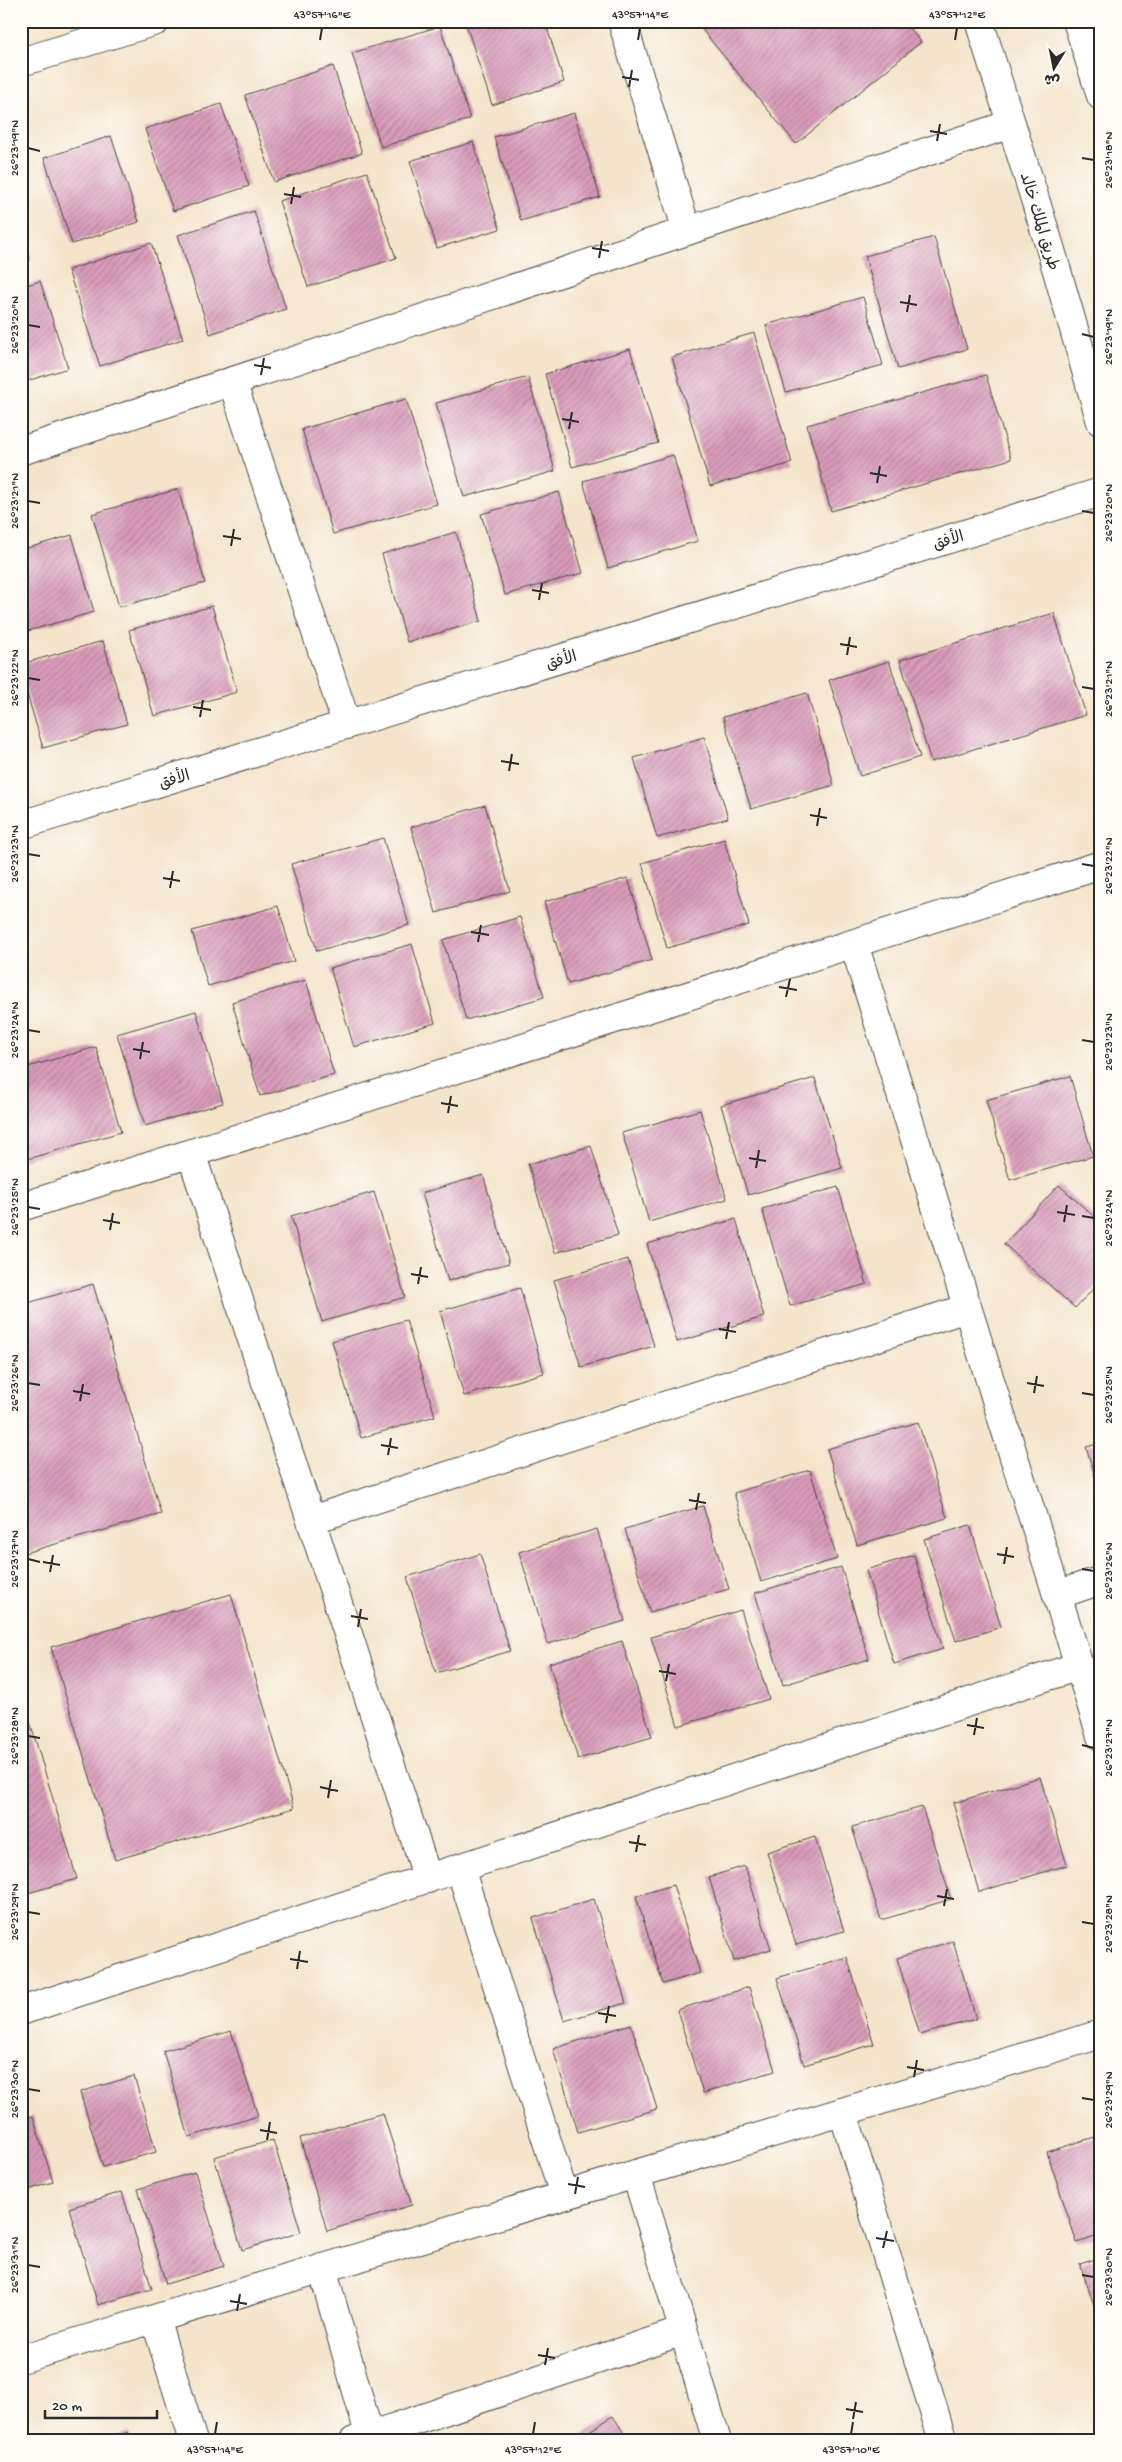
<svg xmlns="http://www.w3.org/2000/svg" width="1122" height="2462" font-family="'Gochi Hand','Playpen Sans Arabic',sans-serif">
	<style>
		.building { fill: url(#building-hatch) }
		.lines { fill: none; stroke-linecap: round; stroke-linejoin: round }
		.street-casing { stroke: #494743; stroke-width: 30 }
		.secondary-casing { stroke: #494743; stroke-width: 30 }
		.street { stroke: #fff; stroke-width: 28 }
		.secondary { stroke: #fff; stroke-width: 28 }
		.ticks { fill: none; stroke: #2b2b2b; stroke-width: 2 }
		.labels { text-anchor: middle; stroke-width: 4; stroke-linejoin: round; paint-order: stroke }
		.street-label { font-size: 16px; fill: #2b2b2b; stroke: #fdfcf7 }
		.neatline { fill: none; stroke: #2b2b2b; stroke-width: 2 }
		.ticks-label { font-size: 12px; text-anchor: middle; fill: #2b2b2b }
	</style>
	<defs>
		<pattern id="building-hatch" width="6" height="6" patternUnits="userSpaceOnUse" patternTransform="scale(1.25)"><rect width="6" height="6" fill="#d99bba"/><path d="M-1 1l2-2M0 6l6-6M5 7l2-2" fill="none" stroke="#b07f97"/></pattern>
	</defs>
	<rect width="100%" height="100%" fill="#fdfcf7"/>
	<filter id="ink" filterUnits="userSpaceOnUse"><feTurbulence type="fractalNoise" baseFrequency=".02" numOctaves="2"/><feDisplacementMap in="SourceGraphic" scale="10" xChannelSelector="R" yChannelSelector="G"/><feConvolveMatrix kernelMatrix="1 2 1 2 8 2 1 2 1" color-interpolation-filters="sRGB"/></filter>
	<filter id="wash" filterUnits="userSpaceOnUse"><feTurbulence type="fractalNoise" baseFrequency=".0096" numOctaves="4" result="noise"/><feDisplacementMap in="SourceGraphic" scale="20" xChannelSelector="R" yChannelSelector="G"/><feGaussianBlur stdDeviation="1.12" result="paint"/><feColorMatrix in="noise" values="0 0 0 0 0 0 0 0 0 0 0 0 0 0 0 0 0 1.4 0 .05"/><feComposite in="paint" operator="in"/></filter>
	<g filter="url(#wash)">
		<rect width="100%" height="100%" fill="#f4e4cb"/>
		<g id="blocks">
			<!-- building -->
			<g class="building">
				<polygon points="465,21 545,21 564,82 492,105"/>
				<polygon points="695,21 903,21 921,42 796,144"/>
				<polygon points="440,26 470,119 381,147 352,53"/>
				<polygon points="333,66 362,153 274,182 245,95"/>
				<polygon points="221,104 249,186 173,211 145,129"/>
				<polygon points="574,113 600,197 521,221 494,137"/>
				<polygon points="111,136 139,222 72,244 44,158"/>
				<polygon points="473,142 500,229 437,248 410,161"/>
				<polygon points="367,172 396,258 308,287 279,201"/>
				<polygon points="254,211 286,309 210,334 178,235"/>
				<polygon points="22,235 30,260 21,263 21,236"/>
				<polygon points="934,237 967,349 898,369 865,256"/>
				<polygon points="151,243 183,339 100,366 68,270"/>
				<polygon points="40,281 68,368 21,383 21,287"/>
				<polygon points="863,297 883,365 786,392 766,325"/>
				<polygon points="754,333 792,463 710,486 672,357"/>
				<polygon points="630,349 658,443 572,467 545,374"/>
				<polygon points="986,375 1011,459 831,511 807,425"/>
				<polygon points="528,377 555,471 464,497 436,403"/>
				<polygon points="406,399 437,504 333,534 302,429"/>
				<polygon points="673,455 698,541 608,568 583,481"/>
				<polygon points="178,489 205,583 119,607 92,514"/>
				<polygon points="559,492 583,573 505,595 481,514"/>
				<polygon points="456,532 481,621 407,642 382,554"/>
				<polygon points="72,535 94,612 21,633 21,550"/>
				<polygon points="212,606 237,692 154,716 129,630"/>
				<polygon points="1054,613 1086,715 931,762 900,660"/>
				<polygon points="103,641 127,724 43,748 21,673 21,664"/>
				<polygon points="889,661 920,757 860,776 829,680"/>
				<polygon points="807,693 834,785 751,809 723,717"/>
				<polygon points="704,737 728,818 657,838 634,758"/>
				<polygon points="485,805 510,891 436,913 411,827"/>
				<polygon points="383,838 409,925 317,951 291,864"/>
				<polygon points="724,839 749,925 667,948 642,863"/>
				<polygon points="628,878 652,960 568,984 544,902"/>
				<polygon points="278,906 294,961 208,986 192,931"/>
				<polygon points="520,917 544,997 466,1020 443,940"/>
				<polygon points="412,944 435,1023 354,1047 330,968"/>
				<polygon points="306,980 334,1075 260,1096 232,1002"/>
				<polygon points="196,1011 223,1103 145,1126 117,1034"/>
				<polygon points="96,1047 121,1132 24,1160 21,1152 21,1069"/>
				<polygon points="1070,1076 1093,1156 1010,1180 986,1100"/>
				<polygon points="815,1078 842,1168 748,1195 721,1105"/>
				<polygon points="700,1110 727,1199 649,1222 622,1133"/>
				<polygon points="591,1146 618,1235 555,1253 528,1164"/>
				<polygon points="483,1175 509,1263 448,1281 422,1193"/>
				<polygon points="1059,1185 1101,1223 1101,1281 1075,1308 1004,1244"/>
				<polygon points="838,1187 867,1284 790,1306 762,1209"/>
				<polygon points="374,1192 405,1297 322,1322 291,1216"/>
				<polygon points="736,1219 764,1317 677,1342 647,1244"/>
				<polygon points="628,1259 654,1346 581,1367 554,1280"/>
				<polygon points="93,1284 161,1514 21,1554 21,1305"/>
				<polygon points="520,1288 544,1373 464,1396 440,1311"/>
				<polygon points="406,1320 435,1416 361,1438 332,1341"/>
				<polygon points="918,1422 947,1518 857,1545 827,1449"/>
				<polygon points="1101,1443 1101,1493 1100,1493 1086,1447"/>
				<polygon points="810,1470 837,1559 761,1582 734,1493"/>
				<polygon points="703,1506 729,1589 650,1612 625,1529"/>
				<polygon points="970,1525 1001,1627 956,1641 924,1539"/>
				<polygon points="597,1529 625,1621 548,1644 519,1552"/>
				<polygon points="480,1554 510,1651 436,1673 407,1577"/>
				<polygon points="914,1555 943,1649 894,1664 866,1570"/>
				<polygon points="841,1567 869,1659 783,1685 755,1593"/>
				<polygon points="231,1594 294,1808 115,1860 51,1647"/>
				<polygon points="741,1610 769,1699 678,1726 651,1637"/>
				<polygon points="622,1641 652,1737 578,1759 549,1663"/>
				<polygon points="21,1692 77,1879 21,1895"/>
				<polygon points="1040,1777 1067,1865 979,1892 953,1803"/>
				<polygon points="922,1807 951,1899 881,1920 852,1827"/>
				<polygon points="815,1837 844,1931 796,1945 767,1852"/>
				<polygon points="745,1866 771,1949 734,1961 709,1877"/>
				<polygon points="673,1885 700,1973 663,1984 636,1896"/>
				<polygon points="594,1899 626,2003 564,2021 533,1918"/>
				<polygon points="953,1941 976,2019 920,2035 897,1958"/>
				<polygon points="847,1957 874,2044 804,2065 777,1978"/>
				<polygon points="749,1987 775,2071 703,2093 677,2010"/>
				<polygon points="631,2024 657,2109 578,2132 553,2049"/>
				<polygon points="231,2031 258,2116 189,2137 163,2051"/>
				<polygon points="134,2076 156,2152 103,2167 80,2092"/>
				<polygon points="383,2113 412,2205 327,2231 300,2138"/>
				<polygon points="33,2116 53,2182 21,2192 21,2120"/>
				<polygon points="1101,2135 1101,2235 1077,2243 1047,2152"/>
				<polygon points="273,2140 301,2232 242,2250 214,2157"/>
				<polygon points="195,2172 224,2266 166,2284 138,2189"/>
				<polygon points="122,2192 152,2289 98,2305 69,2208"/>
				<polygon points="1101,2257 1101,2316 1098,2317 1080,2264"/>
				<polygon points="613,2416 629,2441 574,2441"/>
				<polygon points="128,2432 131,2441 104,2441 104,2440"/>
			</g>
		</g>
	</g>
	<g filter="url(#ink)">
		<use href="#blocks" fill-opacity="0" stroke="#494743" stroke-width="1"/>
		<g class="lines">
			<defs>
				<g id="street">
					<polyline points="622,21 687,231"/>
					<polyline points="21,62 156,21"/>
					<polyline points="232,381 347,725"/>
					<polyline points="21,451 1011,124"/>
					<polyline points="21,825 1101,492"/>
					<polyline points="854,944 1101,1736"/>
					<polyline points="191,1153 428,1879"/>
					<polyline points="21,1207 1101,865"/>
					<polyline points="311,1520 967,1308"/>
					<polyline points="1057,1595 1101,1580"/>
					<polyline points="460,1868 564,2195"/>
					<polyline points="21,2011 1079,1666"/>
					<polyline points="843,2112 943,2441"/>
					<polyline points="636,2174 717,2441"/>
					<polyline points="322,2268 371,2441"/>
					<polyline points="155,2319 193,2441"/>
					<polyline points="21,2359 1101,2034"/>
					<polyline points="354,2441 683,2331"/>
				</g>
				<g id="secondary">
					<polyline points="979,21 1050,247 1101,422"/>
					<polyline points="1077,21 1101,96"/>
				</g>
			</defs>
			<!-- street casing -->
			<use href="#street" class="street-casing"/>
			<!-- secondary casing -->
			<use href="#secondary" class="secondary-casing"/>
			<!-- street -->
			<use href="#street" class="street"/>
			<!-- secondary -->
			<use href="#secondary" class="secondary"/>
		</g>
	</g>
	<!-- ticks -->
	<path class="ticks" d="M320,40l2,-12M638,40l2,-12M955,40l2,-12M622,77l17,3M629,87l3,-17M930,131l17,3M937,141l3,-17M28,148l12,3M1082,158l12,2M284,194l17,3M291,204l3,-17M592,248l17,3M599,258l3,-17M900,302l17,3M907,312l3,-17M28,325l12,2M1082,334l12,3M254,365l17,3M261,375l3,-17M562,419l17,3M569,429l3,-17M870,473l17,3M877,483l3,-17M28,501l12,2M1082,511l12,2M223,536l18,3M231,546l3,-17M532,590l17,3M539,600l3,-17M840,644l17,3M847,655l3,-18M28,678l12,2M1082,687l12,2M193,707l18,3M200,717l3,-17M501,761l18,3M509,771l3,-17M810,815l17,3M817,826l3,-18M28,854l12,2M1082,864l12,2M163,878l17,3M170,888l3,-17M471,932l18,3M478,942l3,-17M779,987l18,3M786,997l4,-18M28,1030l12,2M1082,1040l12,2M133,1049l17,3M140,1059l3,-17M441,1103l17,3M448,1113l3,-17M749,1158l17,3M756,1168l3,-18M28,1207l12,2M1057,1212l18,3M1082,1216l12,2M103,1220l17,3M1064,1222l3,-17M110,1230l3,-17M411,1274l17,3M418,1284l3,-17M719,1329l17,3M726,1339l3,-17M28,1383l12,2M1027,1383l17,3M73,1391l17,3M1034,1393l3,-17M1082,1393l12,2M80,1401l3,-17M381,1445l17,3M388,1455l3,-17M689,1500l17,3M696,1510l3,-17M997,1554l17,3M28,1559l12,3M43,1562l17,3M1004,1564l3,-17M1082,1569l12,2M50,1572l3,-17M351,1616l17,3M358,1627l3,-18M659,1671l17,3M666,1681l3,-17M967,1725l17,3M974,1735l3,-17M28,1736l12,2M1082,1745l12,3M320,1787l18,4M328,1798l3,-18M629,1842l17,3M636,1852l3,-17M937,1896l17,3M944,1906l3,-17M28,1912l12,2M1082,1922l12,2M290,1959l18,3M297,1969l3,-18M598,2013l18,3M606,2023l3,-17M907,2067l17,3M914,2077l3,-17M28,2089l12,2M1082,2098l12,2M260,2130l17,3M267,2140l3,-18M568,2184l17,3M575,2194l3,-17M876,2238l18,3M883,2248l4,-17M28,2265l12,2M1082,2275l12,2M230,2301l17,3M237,2311l3,-17M538,2355l17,3M545,2365l3,-17M846,2409l17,3M853,2419l3,-17M215,2434l2,-12M533,2434l2,-12M851,2434l2,-12"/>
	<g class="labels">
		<!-- street labels -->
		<g class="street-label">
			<text transform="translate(1041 221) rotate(73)" y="6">طريق الملك خالد</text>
			<text transform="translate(948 539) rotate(-17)" y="6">الأفق</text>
			<text transform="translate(561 659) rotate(-17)" y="6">الأفق</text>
			<text transform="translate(174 778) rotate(-17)" y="6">الأفق</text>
		</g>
	</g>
	<!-- margin -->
	<rect width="1122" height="2462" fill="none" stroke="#fdfcf7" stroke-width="55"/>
	<!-- north arrow -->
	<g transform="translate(1054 68) rotate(190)" stroke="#fdfcf7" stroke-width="4" paint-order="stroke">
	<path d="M0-4L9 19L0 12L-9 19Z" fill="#2b2b2b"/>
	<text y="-8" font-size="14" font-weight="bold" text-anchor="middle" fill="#2b2b2b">ش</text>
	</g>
	<!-- scale -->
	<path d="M45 2410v8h112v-8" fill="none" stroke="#2b2b2b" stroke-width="2.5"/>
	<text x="52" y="2410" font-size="15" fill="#2b2b2b" stroke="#fdfcf7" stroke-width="4" paint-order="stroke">20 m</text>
	<rect x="28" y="28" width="1066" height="2406" class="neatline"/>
	<g class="ticks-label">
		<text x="322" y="18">43°57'16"E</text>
		<text x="640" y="18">43°57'14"E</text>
		<text x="957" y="18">43°57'12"E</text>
		<text transform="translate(14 148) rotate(-90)" y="4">26°23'19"N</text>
		<text transform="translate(1108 160) rotate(-90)" y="4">26°23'18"N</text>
		<text transform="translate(14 325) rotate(-90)" y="4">26°23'20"N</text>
		<text transform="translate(1108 337) rotate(-90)" y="4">26°23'19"N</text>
		<text transform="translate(14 501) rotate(-90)" y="4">26°23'21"N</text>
		<text transform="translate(1108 513) rotate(-90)" y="4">26°23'20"N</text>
		<text transform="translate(14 678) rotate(-90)" y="4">26°23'22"N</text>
		<text transform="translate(1108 689) rotate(-90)" y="4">26°23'21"N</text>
		<text transform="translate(14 854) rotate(-90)" y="4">26°23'23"N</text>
		<text transform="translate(1108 866) rotate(-90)" y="4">26°23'22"N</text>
		<text transform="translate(14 1030) rotate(-90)" y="4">26°23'24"N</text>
		<text transform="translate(1108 1042) rotate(-90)" y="4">26°23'23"N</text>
		<text transform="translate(14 1207) rotate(-90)" y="4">26°23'25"N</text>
		<text transform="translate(1108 1218) rotate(-90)" y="4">26°23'24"N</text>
		<text transform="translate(14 1383) rotate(-90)" y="4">26°23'26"N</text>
		<text transform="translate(1108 1395) rotate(-90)" y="4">26°23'25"N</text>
		<text transform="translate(14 1559) rotate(-90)" y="4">26°23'27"N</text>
		<text transform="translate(1108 1571) rotate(-90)" y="4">26°23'26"N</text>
		<text transform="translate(14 1736) rotate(-90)" y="4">26°23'28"N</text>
		<text transform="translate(1108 1748) rotate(-90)" y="4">26°23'27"N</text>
		<text transform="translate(14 1912) rotate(-90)" y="4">26°23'29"N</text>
		<text transform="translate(1108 1924) rotate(-90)" y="4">26°23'28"N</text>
		<text transform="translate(14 2089) rotate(-90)" y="4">26°23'30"N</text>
		<text transform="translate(1108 2100) rotate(-90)" y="4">26°23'29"N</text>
		<text transform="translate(14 2265) rotate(-90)" y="4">26°23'31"N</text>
		<text transform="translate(1108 2277) rotate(-90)" y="4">26°23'30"N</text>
		<text x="215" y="2453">43°57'14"E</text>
		<text x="533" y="2453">43°57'12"E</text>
		<text x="851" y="2453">43°57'10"E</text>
	</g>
</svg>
